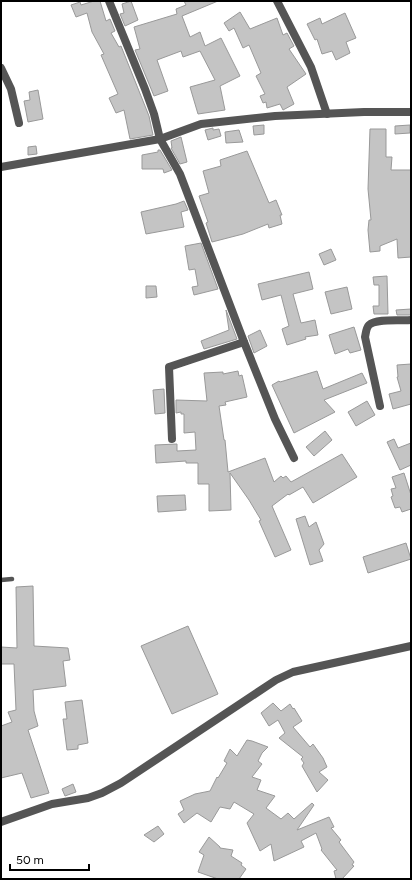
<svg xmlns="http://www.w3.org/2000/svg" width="412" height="880" font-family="Figtree,sans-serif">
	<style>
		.building { fill: #c4c4c4; stroke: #999 }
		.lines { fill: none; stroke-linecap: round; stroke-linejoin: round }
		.service { stroke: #555; stroke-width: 4.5 }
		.minor { stroke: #555; stroke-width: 8 }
	</style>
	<rect width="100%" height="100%" fill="#fff"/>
	<!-- building -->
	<g class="building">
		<polygon points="94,1 100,1 106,21 110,19 115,31 111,33 119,47 121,46 149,116 153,135 130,139 124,110 116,113 109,98 118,94 101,55 104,54 92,32 87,13 76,17 71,5 80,2 81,5"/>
		<polygon points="131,1 138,20 125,26 120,14 124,13 122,4"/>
		<polygon points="184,1 218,1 182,16 190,37 200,32 205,46 221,38 240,76 220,86 225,110 198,114 190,87 215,80 200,51 183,57 181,51 157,60 168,91 154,96 135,50 140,49 134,27 177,14 176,9 186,5"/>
		<polygon points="240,12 250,29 277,18 283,35 287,33 294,46 289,49 306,74 287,87 294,104 283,110 280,104 267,108 266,102 263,103 260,96 265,94 256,76 261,73 249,45 243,48 234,28 229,31 224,23"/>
		<polygon points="345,13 356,38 346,42 350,53 336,60 332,51 322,54 317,39 315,40 307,24 320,18 322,24"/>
		<polygon points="38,90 43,119 28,122 24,101 30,100 29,92"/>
		<polygon points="264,125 264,134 254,135 253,126"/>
		<polygon points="410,125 410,133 395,134 395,126"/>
		<polygon points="213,128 213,130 219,129 221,136 208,140 205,130"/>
		<polygon points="370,129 386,129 386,157 392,157 391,170 411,170 411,257 398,258 397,239 380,246 380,251 370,252 368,230 369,220 371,220 368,189"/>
		<polygon points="239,130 243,142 226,143 225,132"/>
		<polygon points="181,137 187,162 180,164 171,148 172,148 171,141"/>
		<polygon points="36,146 37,154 28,155 28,147"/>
		<polygon points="158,150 160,150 172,170 164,173 163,169 142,169 142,155 158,152"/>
		<polygon points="247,151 269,203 276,200 282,215 280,215 282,224 269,228 268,224 243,234 212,242 206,223 208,222 199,196 209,193 203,171 221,166 220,160"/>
		<polygon points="184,201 188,210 181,212 184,227 146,234 141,212 176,204"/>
		<polygon points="201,243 218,289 194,295 192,287 198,286 195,269 189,270 185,246"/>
		<polygon points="331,249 336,260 324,265 319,254"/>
		<polygon points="309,272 313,289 293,294 301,323 315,320 318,335 305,337 306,339 287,345 282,329 289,326 281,295 262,300 258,284"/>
		<polygon points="387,276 388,314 374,314 373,306 379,306 379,285 374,285 373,277"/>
		<polygon points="146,286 156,286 157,297 146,298"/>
		<polygon points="347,287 352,309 331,314 325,292"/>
		<polygon points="411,309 411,315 397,315 396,310"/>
		<polygon points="226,310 237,339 204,349 201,341 229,330"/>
		<polygon points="354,327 361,350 350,353 348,349 335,354 329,335"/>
		<polygon points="260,330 267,346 254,353 248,336"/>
		<polygon points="411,364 411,404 393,409 389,394 401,391 397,377 398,377 397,365"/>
		<polygon points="238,371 239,376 242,375 247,397 225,402 226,405 219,406 224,440 225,440 228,472 265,458 274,482 281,476 283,478 286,476 291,482 342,454 357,477 313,503 303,487 289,495 288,494 272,506 291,550 275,557 259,521 261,520 249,500 230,473 231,510 209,511 209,484 198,484 198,463 186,463 186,461 156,463 155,445 177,444 177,451 196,450 195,432 184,433 184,414 181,414 181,412 176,413 176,400 207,401 204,373 223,372 223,374"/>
		<polygon points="317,371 323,389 362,373 367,383 324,400 335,412 294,433 272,385 279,381 280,382"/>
		<polygon points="164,389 165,413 155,414 153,390"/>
		<polygon points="367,401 375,415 356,426 348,412"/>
		<polygon points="325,431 332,440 314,456 306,447"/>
		<polygon points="394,439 398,448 411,443 411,465 400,470 387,442"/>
		<polygon points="404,473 411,495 411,509 402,512 400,507 395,508 391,497 393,496 391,489 396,488 392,477"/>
		<polygon points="185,495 186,510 158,512 157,496"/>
		<polygon points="305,516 309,527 316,522 324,544 319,550 323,561 310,565 296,519"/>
		<polygon points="406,543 411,559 368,573 363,557"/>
		<polygon points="33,586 34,646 68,648 70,660 63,661 66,686 33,690 34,711 38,726 28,730 49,793 31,798 22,773 1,778 1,726 12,722 8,712 16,710 14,664 1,664 1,647 17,648 16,587"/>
		<polygon points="188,626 218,694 172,714 141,646"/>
		<polygon points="82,700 88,743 78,745 78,749 67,750 63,719 67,719 65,702"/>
		<polygon points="273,703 281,711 290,704 293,709 294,708 302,721 293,727 310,747 313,744 323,758 327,767 319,772 328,780 317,792 302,766 304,763 301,759 303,757 279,738 285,733 278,720 269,726 261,713"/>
		<polygon points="247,740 252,741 268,747 262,753 258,761 262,764 252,777 261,780 257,790 275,796 266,808 281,819 288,813 294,819 312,803 314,805 297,830 329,817 334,827 331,828 341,840 339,842 354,862 352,865 354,866 342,879 336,879 334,871 337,870 321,850 322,849 316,833 301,841 304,847 274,861 271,844 260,851 247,823 254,814 234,802 230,809 220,807 211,822 197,813 184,823 178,814 184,810 180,801 195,794 210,791 217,777 218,778 227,763 224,761 230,749 237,756"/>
		<polygon points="73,784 76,792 65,796 62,789"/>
		<polygon points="158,826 164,834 154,842 144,835"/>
		<polygon points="209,837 220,847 220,848 233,850 231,856 242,863 241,865 246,869 239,879 218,879 198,872 204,855 199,852"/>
	</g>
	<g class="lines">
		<!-- service -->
		<polyline class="service" points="1,580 12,579"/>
		<!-- minor -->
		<g class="minor">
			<polyline points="109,1 145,89 154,114 160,139 180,174 244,342 275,419 294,458"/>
			<polyline points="277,1 311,67 327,114"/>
			<polyline points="1,68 11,89 19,123"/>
			<polyline points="1,167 160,139 201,124 275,116 364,112 411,112"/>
			<path d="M380,406l-15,-69c1,-4 1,-9 4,-12 7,-7 32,-4 42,-5"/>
			<polyline points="172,439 169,367 244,342"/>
			<polyline points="1,822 52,804 88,798 102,793 121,783 276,680 293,672 411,646"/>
		</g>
	</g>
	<!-- border -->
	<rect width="412" height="880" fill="none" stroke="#000000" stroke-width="4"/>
	<!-- scale -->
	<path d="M10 864v6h79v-6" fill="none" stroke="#000000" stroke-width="2"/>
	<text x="16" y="864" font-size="12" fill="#000000" stroke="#ffffff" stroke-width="3" paint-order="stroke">50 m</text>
</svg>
